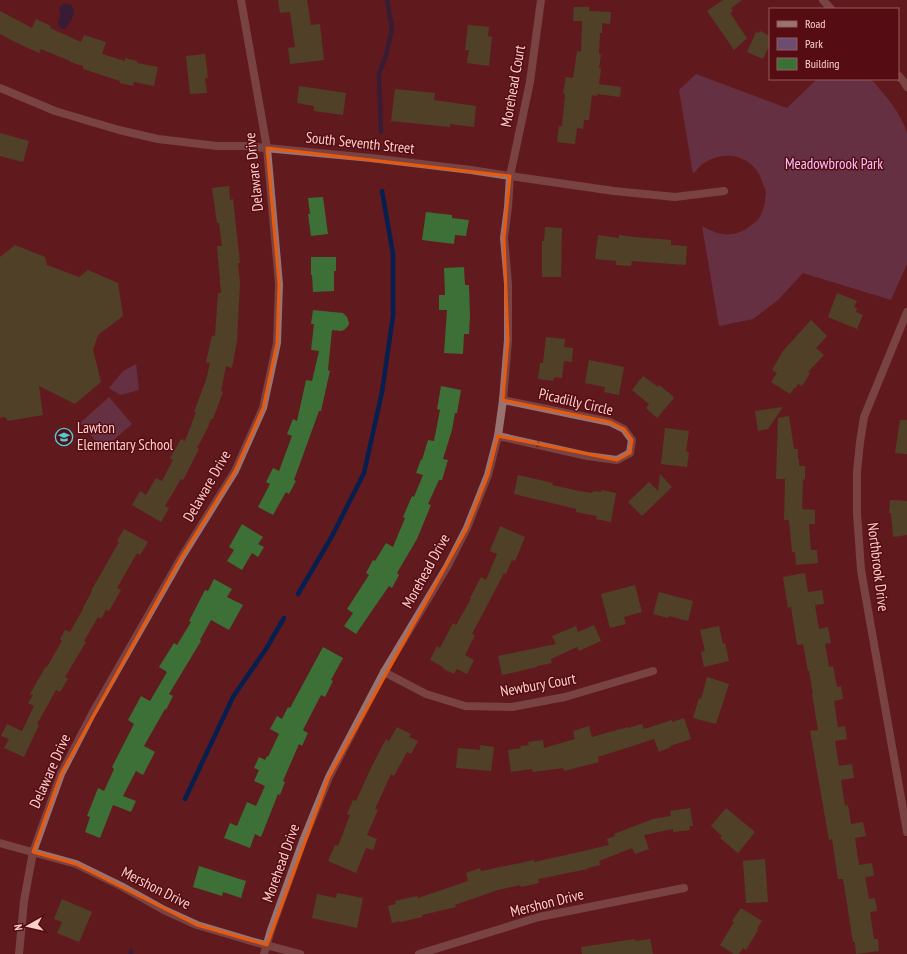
<svg xmlns="http://www.w3.org/2000/svg" width="907" height="954" font-family="'PT Sans Narrow',sans-serif">
	<style>
		.green { fill: #6d4c72 }
		.water { fill: #071f4f }
		.lines { fill: none; stroke-linecap: round; stroke-linejoin: round }
		.stream { stroke: #071f4f; stroke-width: 4.5 }
		.building { fill: #3c7037 }
		.street { stroke: #987372; stroke-width: 8 }
		.oneway { fill: #66262b }
		.marked { fill: none; stroke: #e8590c; stroke-width: 3; stroke-linejoin: round }
		.labels { text-anchor: middle; stroke-width: 3; stroke-linejoin: round; paint-order: stroke }
		.street-label { font-size: 15px; fill: #fccfcc; stroke: #550d13 }
		.park-label { font-size: 15px; fill: #f5c1fd; stroke: #550d13 }
		.poi-label { font-size: 15px; fill: #fccfcc; stroke: #550d13; text-anchor: start }
	</style>
	<rect width="100%" height="100%" fill="#611a1d"/>
	<!-- green -->
	<g class="green">
		<path d="M696,74l91,34 30,-29h54c14,16 30,34 36,54v131l-16,36 -88,-27 -25,27 -25,19 -34,7 -17,-100c16,9 28,12 44,3 5,-3 11,-8 14,-12 2,-4 4,-11 5,-15 0,-3 1,-6 1,-9 0,-3 -2,-6 -3,-9 -7,-27 -36,-36 -59,-21 -4,2 -7,7 -11,11l-14,-84z"/>
		<polygon points="136,364 139,390 120,395 109,388 123,371"/>
		<polygon points="109,397 132,424 103,449 80,423"/>
	</g>
	<!-- water -->
	<path class="water" d="M63,4c18,-2 10,19 1,25l-4,-1 -2,-5 2,-8 -1,-7z"/>
	<g class="lines">
		<!-- stream -->
		<g class="stream">
			<polyline points="381,132 379,74 386,55 392,29 387,0"/>
			<polyline points="298,594 331,538 364,473 382,392 393,316 393,254 382,191"/>
			<polyline points="185,799 233,697 266,649 284,618"/>
			<polyline points="131,954 131,951"/>
		</g>
	</g>
	<!-- building -->
	<g class="building">
		<polygon points="278,0 307,0 311,25 320,24 324,60 290,64 288,48 295,47 290,12 280,13"/>
		<polygon points="723,0 742,0 731,8 733,11 730,13 747,38 734,50 707,11"/>
		<polygon points="574,7 589,7 589,11 611,12 610,24 602,23 602,33 600,33 599,54 601,55 599,68 601,69 599,84 621,87 620,97 597,94 597,96 592,95 589,120 584,120 583,129 577,128 575,144 557,142 559,126 562,126 565,94 563,93 566,77 573,78 577,51 581,52 582,21 573,21"/>
		<polygon points="0,11 32,28 36,19 51,26 50,28 81,42 84,35 106,42 102,54 125,61 125,58 137,61 137,63 158,67 154,86 134,82 133,86 120,83 120,81 83,69 83,66 70,62 70,61 41,49 39,53 13,41 0,34"/>
		<polygon points="468,25 489,27 488,36 492,37 489,66 467,63 469,50 465,50"/>
		<polygon points="760,31 770,36 770,44 763,59 747,52 756,32 759,33"/>
		<polygon points="205,54 208,78 205,78 207,93 190,94 186,56"/>
		<polygon points="299,86 346,93 343,115 314,111 314,106 297,103"/>
		<polygon points="395,89 435,93 434,100 476,106 474,127 450,124 450,127 391,121"/>
		<polygon points="0,133 29,141 23,162 0,156"/>
		<polygon points="229,186 230,200 233,199 240,263 238,263 240,283 237,341 232,368 226,366 221,391 223,392 213,419 211,419 207,429 197,448 199,449 183,480 181,479 165,506 169,508 161,522 132,505 140,491 146,495 156,478 162,481 173,460 170,458 181,439 185,441 196,412 194,412 206,380 210,363 206,362 212,336 215,336 218,293 221,293 217,246 222,246 219,223 217,223 212,188"/>
		<polygon points="323,197 328,234 311,236 308,214 310,214 308,198"/>
		<polygon points="426,212 452,215 452,218 469,220 466,236 455,235 454,244 422,240"/>
		<polygon points="545,227 562,228 561,277 542,277 542,241 544,241"/>
		<polygon points="598,235 619,238 619,235 634,237 671,240 671,245 687,246 686,265 632,261 631,266 616,265 616,261 595,259"/>
		<polygon points="15,245 45,257 47,265 79,277 88,270 118,283 123,316 98,335 93,350 101,382 75,404 39,386 43,415 8,421 5,417 0,418 0,257"/>
		<polygon points="311,257 336,257 336,271 334,271 334,291 313,292 312,275 311,275"/>
		<polygon points="464,267 465,285 469,285 470,316 469,334 464,334 463,354 444,353 447,310 439,310 439,295 445,295 444,268"/>
		<polygon points="837,293 857,301 854,307 857,308 856,312 863,315 857,329 828,317"/>
		<polygon points="313,310 343,313 347,317 349,323 348,326 344,330 341,331 332,330 328,370 330,371 321,411 319,411 294,480 296,481 289,494 286,492 273,515 258,507 270,484 266,482 273,468 279,471 292,436 287,434 293,419 297,421 306,380 312,381 319,351 311,350 314,324 311,324"/>
		<polygon points="811,320 827,336 816,348 824,355 808,372 810,373 802,386 798,384 796,388 795,387 790,394 771,382 777,373 772,370 783,351"/>
		<polygon points="546,337 565,339 564,347 573,348 572,362 564,361 562,378 554,377 553,381 538,379 540,363 543,363"/>
		<polygon points="589,360 624,367 619,395 604,392 605,387 585,383"/>
		<polygon points="643,376 658,387 659,385 673,396 672,396 674,398 657,418 646,408 649,404 632,390"/>
		<polygon points="441,386 461,390 457,413 455,413 452,430 443,459 448,460 442,480 439,480 428,504 431,505 417,539 397,573 399,575 392,588 389,586 356,634 344,626 353,613 347,609 369,575 366,573 373,560 375,561 386,543 393,547 405,518 403,517 412,496 414,497 423,475 416,473 421,459 422,460 428,440 434,441 440,410 437,409"/>
		<polygon points="783,407 768,429 758,431 755,411"/>
		<polygon points="789,416 794,449 798,449 798,459 799,459 799,466 805,466 805,480 803,479 802,509 815,510 815,524 809,524 811,550 817,550 818,563 796,565 795,552 792,552 789,520 784,520 785,479 776,479 778,418"/>
		<polygon points="900,420 907,420 907,454 895,453"/>
		<polygon points="665,428 689,431 686,451 689,452 687,467 661,464"/>
		<polygon points="660,474 672,487 642,516 628,502 649,482 658,491"/>
		<polygon points="518,475 553,483 552,485 579,491 592,493 593,491 601,492 601,490 616,493 611,522 596,519 597,516 576,512 576,509 514,494"/>
		<polygon points="890,500 907,501 907,535 893,537 891,513 889,513"/>
		<polygon points="242,524 263,537 258,544 264,547 258,557 252,553 242,570 227,561 234,550 229,547"/>
		<polygon points="500,526 525,537 515,561 512,560 506,574 504,573 472,634 475,635 465,655 474,660 467,674 457,669 454,674 442,668 443,667 430,660 437,646 440,648 453,623 456,625 471,599 470,598 481,577 486,580 497,554 490,551"/>
		<polygon points="124,529 148,542 140,555 137,553 117,588 121,590 109,611 106,610 101,619 98,617 84,641 86,642 65,677 68,679 60,692 56,690 37,724 39,725 24,757 4,748 9,739 1,736 7,724 22,731 34,706 28,703 33,695 30,694 46,666 47,667 62,641 60,639 65,630 70,632 83,609 83,608 92,591 91,591 119,542 117,541"/>
		<polygon points="805,573 808,592 822,590 824,604 815,605 819,629 828,627 831,643 825,644 829,667 833,666 837,687 841,686 843,699 834,701 838,727 845,726 847,739 835,741 839,766 852,764 854,778 841,780 845,806 848,805 851,824 863,822 866,836 855,838 859,865 872,863 874,876 865,877 869,899 875,898 877,911 870,912 874,939 878,939 879,951 856,954 855,942 853,942 848,910 843,879 838,879 832,839 829,840 810,731 818,730 812,694 813,694 809,671 808,671 803,644 797,645 791,607 788,608 783,577"/>
		<polygon points="214,579 232,589 227,597 243,605 229,630 211,620 200,640 201,641 169,694 173,696 166,710 165,709 144,746 155,752 143,775 136,771 123,796 136,801 131,812 113,805 100,838 85,832 90,817 87,816 98,788 104,791 114,769 112,767 134,724 128,720 141,696 150,701 167,672 159,667 174,643 177,645 191,622 189,621 205,590 208,591"/>
		<polygon points="635,585 642,612 624,617 626,624 610,628 601,594"/>
		<polygon points="659,592 693,601 688,621 669,616 668,618 653,614"/>
		<polygon points="594,625 601,641 579,651 577,647 551,659 552,663 537,666 537,667 502,675 498,656 556,644 552,636 576,626 578,632"/>
		<polygon points="719,626 723,644 725,643 729,661 704,667 701,652 705,651 700,630"/>
		<polygon points="323,647 343,658 331,680 333,681 325,697 321,695 303,730 308,733 302,746 299,744 283,781 285,782 280,795 278,794 261,837 255,834 250,848 224,838 230,823 237,826 247,802 256,806 265,786 254,781 259,770 254,768 259,757 265,760 267,756 268,757 279,734 270,729 277,716 282,719 288,707 290,708"/>
		<polygon points="707,677 729,684 716,724 693,718 699,698 701,699"/>
		<polygon points="684,718 691,739 670,746 671,747 659,752 654,739 598,757 599,762 564,771 563,768 533,772 532,769 511,772 508,750 521,748 520,746 529,745 528,742 543,740 544,748 575,739 573,731 589,726 592,737 628,727 628,728 642,724 644,729 672,720 672,722"/>
		<polygon points="397,727 411,734 409,737 418,741 411,754 407,752 394,776 391,774 375,809 378,810 367,835 377,839 373,850 366,848 356,873 328,861 335,845 338,846 350,815 347,814 353,800 356,801 371,768 386,739 389,741"/>
		<polygon points="480,745 494,747 491,771 456,768 458,748 480,750"/>
		<polygon points="690,808 693,826 689,826 690,830 673,832 673,829 644,835 649,849 635,854 632,848 599,861 600,865 588,868 588,869 538,879 539,883 521,887 520,885 498,890 455,905 456,907 422,915 422,917 400,922 399,921 392,923 388,906 396,904 395,901 417,896 418,898 468,881 466,873 480,868 481,871 534,860 534,862 566,855 609,845 607,839 615,836 614,834 653,819 671,816 670,811"/>
		<polygon points="726,808 755,832 738,853 720,838 722,836 711,826"/>
		<polygon points="765,859 768,902 746,903 743,861"/>
		<polygon points="199,866 246,881 241,898 223,892 222,896 193,887"/>
		<polygon points="337,893 363,898 357,928 312,918 317,894 336,898"/>
		<polygon points="62,899 92,912 79,942 57,933 62,922 54,919"/>
		<polygon points="741,908 762,921 757,929 758,930 746,950 743,948 739,954 734,954 720,945 734,922 732,921"/>
		<polygon points="635,939 635,941 650,939 653,954 582,954 581,947"/>
	</g>
	<g class="lines">
		<!-- street -->
		<g class="street">
			<polyline points="823,0 831,9"/>
			<polyline points="898,75 904,82 907,87"/>
			<polyline points="0,88 55,111 119,130 158,139 217,146 245,146 371,158 471,170 510,176 614,191 675,197 724,191"/>
			<polyline points="907,312 864,417 860,442 857,471 857,513 861,570 907,832"/>
			<polyline points="498,436 587,456 617,460 630,453 632,440 624,429 610,422 503,400"/>
			<polyline points="384,672 426,694 465,706 512,707 565,697 653,671"/>
			<polyline points="0,843 76,864 121,886 164,910 197,925 251,941 300,954"/>
			<polyline points="19,954 24,901 33,852 61,774 92,714 181,558 235,471 263,408 277,343 279,284 267,148 241,0"/>
			<polyline points="264,954 271,930 303,841 329,777 384,672 447,567 467,528 488,475 498,436 503,400 508,340 508,284 504,238 508,207 510,176 530,82 541,0"/>
			<polyline points="419,954 539,917 684,888"/>
		</g>
	</g>
	<!-- one-way arrows -->
	<defs><path id="oneway-solid" d="M-6-.8H1V-3.2L6.5 0L1 3.2V.8H-6Z"/></defs>
	<use class="oneway" href="#oneway-solid" transform="translate(536 444) rotate(12)"/>
	<!-- marked area -->
	<path d="M0 0H907V954H0ZM267,148l243,28 -6,62 4,102 -5,60 107,22 14,7 8,11 -2,13 -13,7 -119,-24 -10,39 -21,53 -138,249 -62,168 -70,-20 -121,-61 -43,-12 28,-78 120,-216 54,-87 28,-63 14,-65 2,-59z" fill="#611a1d" fill-opacity=".55" fill-rule="evenodd"/>
	<path class="marked" d="M267,148l243,28 -6,62 4,102 -5,60 107,22 14,7 8,11 -2,13 -13,7 -119,-24 -10,39 -21,53 -138,249 -62,168 -70,-20 -121,-61 -43,-12 28,-78 120,-216 54,-87 28,-63 14,-65 2,-59z"/>
	<!-- icons -->
	<defs>
		<symbol id="school-ring" viewBox="-11 -11 22 22"><circle r="9.5" fill="#550d13" stroke="#51ccd5" stroke-width="1.5"/><path d="M0-5L7-2L0 1L-7-2ZM-4 1L0 2.5L4 1V4Q0 6-4 4Z" fill="#51ccd5"/></symbol>
	</defs>
	<g fill-rule="evenodd">
		<use href="#school-ring" x="54" y="427" width="20" height="20"/>
	</g>
	<g class="labels">
		<!-- street labels -->
		<g class="street-label">
			<text transform="translate(513 86) rotate(-80)" y="5">Morehead Court</text>
			<text transform="translate(360 143) rotate(6)" y="5">South Seventh Street</text>
			<text transform="translate(254 172) rotate(-96)" y="5">Delaware Drive</text>
			<text transform="translate(576 402) rotate(13)" y="5">Picadilly Circle</text>
			<text transform="translate(207 486) rotate(-60)" y="5">Delaware Drive</text>
			<text transform="translate(878 567) rotate(83)" y="5">Northbrook Drive</text>
			<text transform="translate(426 571) rotate(-61)" y="5">Morehead Drive</text>
			<text transform="translate(538 685) rotate(-10)" y="5">Newbury Court</text>
			<text transform="translate(50 771) rotate(-66)" y="5">Delaware Drive</text>
			<text transform="translate(281 863) rotate(-70)" y="5">Morehead Drive</text>
			<text transform="translate(156 888) rotate(27)" y="5">Mershon Drive</text>
			<text transform="translate(547 903) rotate(-14)" y="5">Mershon Drive</text>
		</g>
		<!-- park labels -->
		<g class="park-label">
			<text x="834" y="169">Meadowbrook Park</text>
		</g>
		<!-- poi labels -->
		<g class="poi-label">
			<text x="77" y="433">Lawton<tspan x="77" dy="17">Elementary School</tspan></text>
		</g>
	</g>
	<!-- legend -->
	<rect x="769" y="8" width="130" height="72" fill="#550d13" stroke="#985b5d"/>
	<rect x="777" y="21" width="20" height="6" fill="#987372" stroke="#985b5d"/>
	<text x="805" y="28" font-size="12" fill="#fccfcc">Road</text>
	<rect x="777" y="38" width="20" height="12" fill="#6d4c72" stroke="#985b5d"/>
	<text x="805" y="48" font-size="12" fill="#fccfcc">Park</text>
	<rect x="777" y="58" width="20" height="12" fill="#3c7037" stroke="#985b5d"/>
	<text x="805" y="68" font-size="12" fill="#fccfcc">Building</text>
	<!-- north arrow -->
	<g transform="translate(28 926) rotate(262)" stroke="#550d13" stroke-width="3" paint-order="stroke">
	<path d="M0-3L7 15L0 10L-7 15Z" fill="#fccfcc"/>
	<text y="-6" font-size="11" font-weight="bold" text-anchor="middle" fill="#fccfcc">N</text>
	</g>
</svg>
